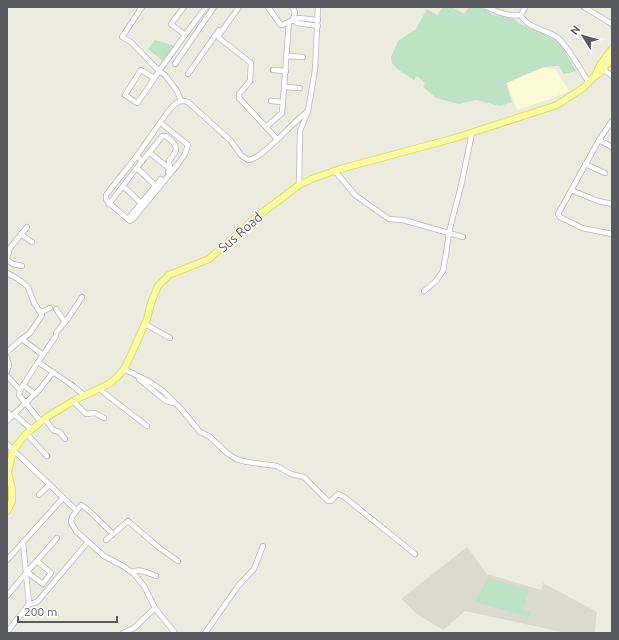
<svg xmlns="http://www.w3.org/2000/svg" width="619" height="640" font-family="Ubuntu,sans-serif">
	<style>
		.commercial { fill: #fbfad5 }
		.education { fill: #dbdace }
		.green { fill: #bde2c4 }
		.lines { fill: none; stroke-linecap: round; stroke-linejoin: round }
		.minor-casing { stroke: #b8b9be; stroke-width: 6 }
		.major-casing { stroke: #e9dd5b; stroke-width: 8 }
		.minor { stroke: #fff; stroke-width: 4.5 }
		.major { stroke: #f8faa6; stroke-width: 6 }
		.labels { text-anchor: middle; stroke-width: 3; stroke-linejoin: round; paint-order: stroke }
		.street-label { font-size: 13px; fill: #595b60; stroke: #fff }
	</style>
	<rect width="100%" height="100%" fill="#ebebe0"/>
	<!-- commercial -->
	<polygon class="commercial" points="543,68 555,69 569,91 553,98 517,110 507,83"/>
	<!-- education -->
	<polygon class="education" points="467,547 487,574 541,590 543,583 597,612 595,633 566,633 465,611 443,630 417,614 401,599"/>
	<!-- green -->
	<g class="green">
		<polygon points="443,7 452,7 464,14 469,7 481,7 493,15 513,18 520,24 536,30 557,41 563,48 576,71 564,74 559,66 543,67 506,83 512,102 500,106 476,100 459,104 436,98 423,87 425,83 417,76 414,80 397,69 392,63 391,57 398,41 416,29 427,9 437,15"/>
		<polygon points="155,40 175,46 163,61 148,49"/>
		<polygon points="488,578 529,590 523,609 531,612 529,617 475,602"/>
	</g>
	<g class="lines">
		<defs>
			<g id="minor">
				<polyline points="142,7 122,37 131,42 159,71 165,75 177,91 181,101"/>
				<polyline points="184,7 171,24 185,35 206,7"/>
				<polyline points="239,7 219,35 219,38 251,63 250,81 239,94 239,98 277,139"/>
				<polyline points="268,7 280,24 282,25 289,22"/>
				<polyline points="292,7 295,12 293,20"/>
				<path d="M487,7c10,5 23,10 34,8"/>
				<path d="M525,7l-4,8c5,13 27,15 37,23 10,9 23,32 31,45"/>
				<polyline points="584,7 612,24"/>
				<polyline points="294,20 297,23 318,26"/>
				<polyline points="287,56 303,57"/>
				<polyline points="175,64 214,7"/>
				<polyline points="603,69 612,76"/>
				<polyline points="273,70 286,71"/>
				<polyline points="188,74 219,30"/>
				<path d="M154,78l-13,-8 -16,25 12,8c8,-10 15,-21 22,-32l26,-36"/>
				<polyline points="285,87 300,88"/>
				<polyline points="271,101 283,102"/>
				<polyline points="612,121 599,140 558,214 560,217 582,228 612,234"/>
				<path d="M161,123l27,22 -3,9 -7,10 -45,55 -3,2 -22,-19 -2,-3v-4c13,-17 28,-34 40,-52 9,-12 17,-27 28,-38 4,-4 9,-5 14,-3l43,39 10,14 7,5c13,0 46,-39 60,-49"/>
				<polyline points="266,127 282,113 289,22 298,18 318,20"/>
				<polyline points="599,140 612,147"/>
				<polyline points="150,153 170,169"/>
				<path d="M142,161l19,-23 1,-2h4c13,11 13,12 3,25l1,7 -2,4"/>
				<polyline points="585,164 605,173"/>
				<polyline points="137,168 156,186"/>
				<polyline points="335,171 355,195 389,219 403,220 463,237"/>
				<polyline points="299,185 300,131 308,111 315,70 318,7"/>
				<polyline points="123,186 141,203"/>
				<polyline points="571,190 598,201 612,204"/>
				<polyline points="109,204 142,161 137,156"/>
				<polyline points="128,219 161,179"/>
				<polyline points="21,234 32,242"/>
				<polyline points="7,258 10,248 27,227"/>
				<polyline points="7,260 13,264 22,266"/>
				<polyline points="7,273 18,279 28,287 34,303 42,315 30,333 22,339"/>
				<polyline points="424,291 436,281 443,271 446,254 449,232 461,186 472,133"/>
				<polyline points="56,309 65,322"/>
				<polyline points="41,312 50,308"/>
				<polyline points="145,324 170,338"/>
				<polyline points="7,352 22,339 43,355 38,362 73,386 85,396"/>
				<polyline points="43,355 56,336 56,333 69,317 82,297"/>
				<polyline points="7,358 9,365 7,371"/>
				<polyline points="38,362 20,390 19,395 41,422"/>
				<polyline points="124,369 150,382 163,391 182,410 200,432 209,436 227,453 236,459 247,462 277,466 291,474 304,477 328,501 331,501 338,494 343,496 415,554"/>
				<polyline points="7,376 20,390"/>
				<polyline points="139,379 166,401 174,403"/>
				<polyline points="23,385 35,394"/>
				<polyline points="101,389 103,392 147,426"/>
				<polyline points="73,401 86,414 95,413 104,418"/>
				<polyline points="7,412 12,416 14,414 31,429"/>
				<polyline points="14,414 40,389 53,372"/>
				<polyline points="45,419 53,430 60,432 65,439"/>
				<polyline points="7,421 12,416"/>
				<polyline points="26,433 47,456"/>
				<polyline points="7,444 76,510"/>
				<polyline points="39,495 49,485"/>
				<polyline points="113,534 128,521 157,546 178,561"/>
				<polyline points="106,540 113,534 87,509 81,505 72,517 71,522 76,531 104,556 123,566 134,574 144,586 155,608 175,633"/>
				<polyline points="23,542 29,604"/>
				<polyline points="7,560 63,498"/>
				<polyline points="27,572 43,584 51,573 37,561"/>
				<path d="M132,572c8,-4 15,1 24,4"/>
				<polyline points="7,596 26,573 57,538"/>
				<polyline points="7,632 29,604 37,602 88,542"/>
				<polyline points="123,633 134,628 155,608"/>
				<polyline points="205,633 238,586 254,569 263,546"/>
			</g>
			<g id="major">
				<polyline points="595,76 600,65 612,49"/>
				<polyline points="7,511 12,501 12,489 8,473 13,450 26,434 47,417 75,400 109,384 117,377 124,369 130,357 147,319 151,303 158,286 169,275 209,259 258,216 299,185 314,178 340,169 455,138 557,105 583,88 595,76 600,73 612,58"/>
			</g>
		</defs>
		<!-- minor casing -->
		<use href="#minor" class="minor-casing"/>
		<!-- major casing -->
		<use href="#major" class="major-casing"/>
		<!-- minor -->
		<use href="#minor" class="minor"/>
		<!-- major -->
		<use href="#major" class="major"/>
	</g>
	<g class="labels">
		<!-- street labels -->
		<g class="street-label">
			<text transform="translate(240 232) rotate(-41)" y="5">Sus Road</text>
		</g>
	</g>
	<!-- border -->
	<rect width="619" height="640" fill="none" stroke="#595b60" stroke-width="16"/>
	<!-- north arrow -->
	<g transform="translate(583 36) rotate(307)" stroke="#ffffff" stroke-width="3" paint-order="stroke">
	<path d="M0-3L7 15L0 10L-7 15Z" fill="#595b60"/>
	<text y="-6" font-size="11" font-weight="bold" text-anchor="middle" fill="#595b60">N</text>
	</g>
	<!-- scale -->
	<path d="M18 616v6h99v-6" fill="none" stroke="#595b60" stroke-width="2"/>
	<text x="24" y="616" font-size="12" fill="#595b60" stroke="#ffffff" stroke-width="3" paint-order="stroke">200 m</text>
</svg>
